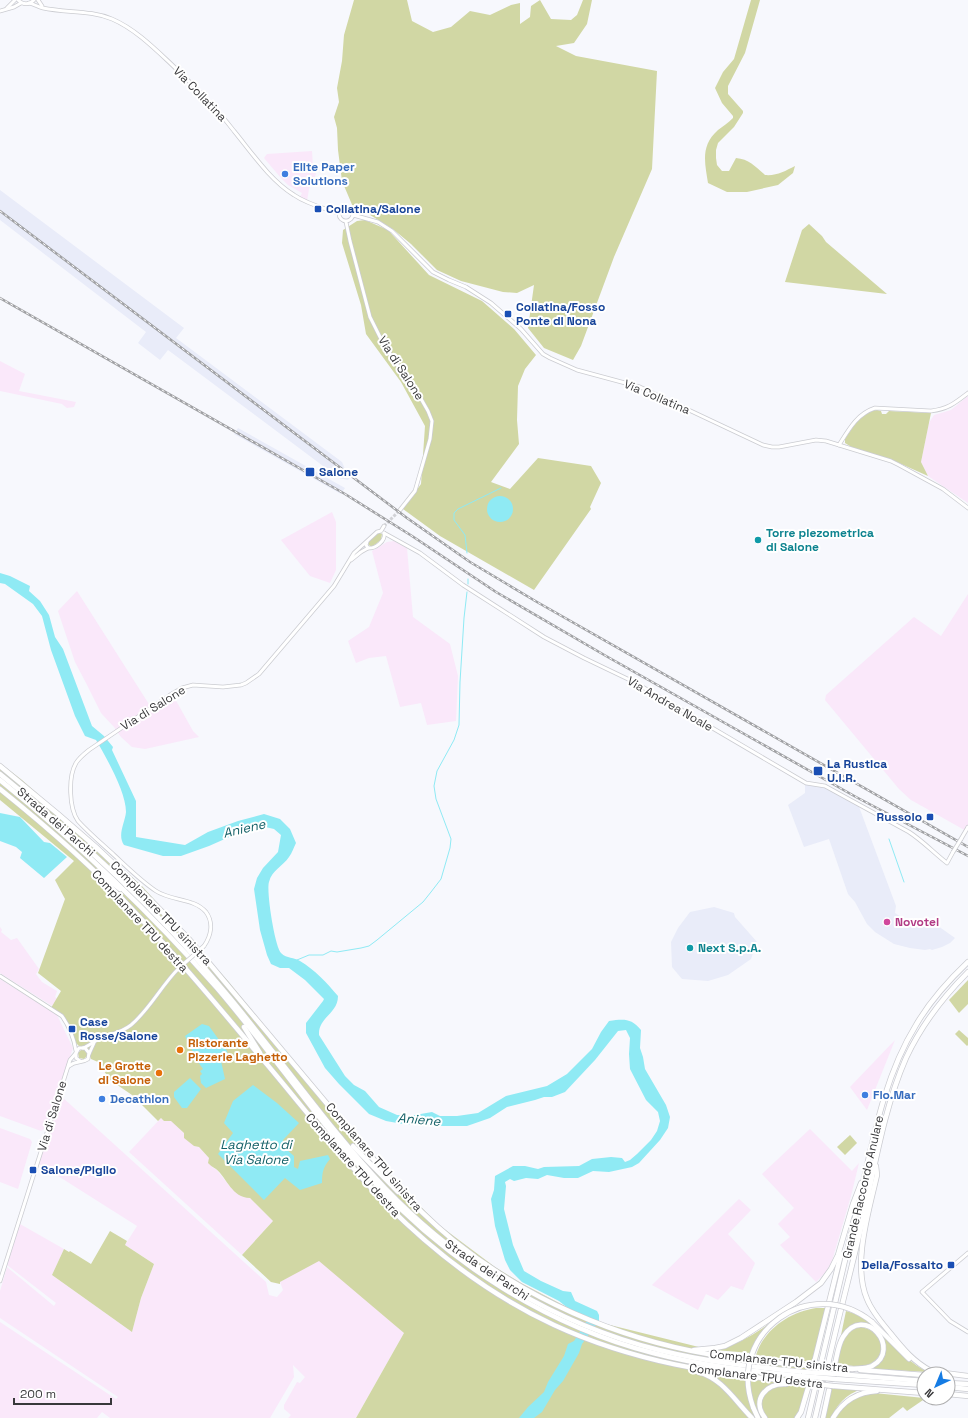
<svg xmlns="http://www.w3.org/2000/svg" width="968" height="1418" font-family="'Space Grotesk',sans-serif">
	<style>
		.built { fill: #e9ecf9 }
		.industrial { fill: #fae8fa }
		.green { fill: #d1d7a4 }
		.water { fill: #8feaf4 }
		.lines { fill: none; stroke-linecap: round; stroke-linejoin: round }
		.stream { stroke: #8feaf4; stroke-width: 1 }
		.tertiary-tunnel { stroke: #d1d2d6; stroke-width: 3; stroke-dasharray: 3 1.5; stroke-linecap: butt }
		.motorway-tunnel { stroke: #d1d2d6; stroke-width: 4.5; stroke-dasharray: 4.5 2; stroke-linecap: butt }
		.tertiary-casing { stroke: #cbccd1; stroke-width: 4.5 }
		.motorway-casing { stroke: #cbccd1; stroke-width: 6 }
		.tertiary { stroke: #fff; stroke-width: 3 }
		.motorway { stroke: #fff; stroke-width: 4.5 }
		.rail-casing { stroke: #a0a1a4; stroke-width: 2.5 }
		.rail { stroke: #fff; stroke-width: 1; stroke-dasharray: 3; stroke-linecap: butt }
		.tertiary-bridge-casing { stroke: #cbccd1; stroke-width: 4.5; stroke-linecap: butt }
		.motorway-bridge-casing { stroke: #cbccd1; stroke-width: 6; stroke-linecap: butt }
		.tertiary-bridge { stroke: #fff; stroke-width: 3 }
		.motorway-bridge { stroke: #fff; stroke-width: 4.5 }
		.shop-dot { fill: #3f7fe0; stroke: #fff; stroke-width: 1.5 }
		.transit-dot { fill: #1a4fb4; stroke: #fff; stroke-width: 1.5 }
		.culture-dot { fill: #0f9aa8; stroke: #fff; stroke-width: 1.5 }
		.hotel-dot { fill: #d1479c; stroke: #fff; stroke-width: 1.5 }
		.food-dot { fill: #e8710a; stroke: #fff; stroke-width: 1.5 }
		.labels { text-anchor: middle; stroke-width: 4; stroke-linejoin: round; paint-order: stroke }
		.street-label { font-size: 12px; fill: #38383a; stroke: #fff }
		.shop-label { font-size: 12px; font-weight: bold; fill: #366cbe; stroke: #fff; text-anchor: start }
		.transit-label { font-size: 12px; font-weight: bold; fill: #164399; stroke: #fff; text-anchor: start }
		.culture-label { font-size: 12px; font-weight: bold; fill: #0d838f; stroke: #fff; text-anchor: start }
		.hotel-label { font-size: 12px; font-weight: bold; fill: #b23c85; stroke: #fff; text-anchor: start }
		.food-label { font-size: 12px; font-weight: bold; fill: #c56008; stroke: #fff; text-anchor: start }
		.water-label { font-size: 13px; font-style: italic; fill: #136067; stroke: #fff }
	</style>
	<rect width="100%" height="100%" fill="#f7f8fd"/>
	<!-- built -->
	<g class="built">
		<polygon points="0,190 184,328 176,338 342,462 345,469 352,475 348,480 339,478 168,350 160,360 138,343 146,332 0,220"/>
		<polygon points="238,428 345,488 341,494 234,434"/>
		<polygon points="805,782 821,785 858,804 896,906 895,913 906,920 909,919 936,928 938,926 955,938 950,943 942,947 932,950 930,949 925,950 910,948 894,944 875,932 867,924 855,902 848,894 829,839 804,847 788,805 805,793"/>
		<polygon points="714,907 734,913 735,917 757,942 751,959 728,975 708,981 682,979 672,967 671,942 678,928 690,912"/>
	</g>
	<!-- industrial -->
	<g class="industrial">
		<polygon points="312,151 313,166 316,174 309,189 307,201 300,197 302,193 288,185 281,178 264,158 267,154"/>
		<polygon points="0,361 25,374 19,391 76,402 74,407 67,408 62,404 0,391"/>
		<polygon points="968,396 968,503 928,476 921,462 929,423 934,415 951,410"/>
		<polygon points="332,512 336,522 336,570 330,583 310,576 281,540"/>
		<polygon points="394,541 407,548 413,617 450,644 458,676 456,721 427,725 421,703 400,707 386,656 369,658 356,663 348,641 369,627 383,593 372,551 387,542"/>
		<polygon points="77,591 152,709 174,697 193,731 199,737 145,749 132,747 121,737 114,727 101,713 86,683 75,662 58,611"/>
		<polygon points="968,594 968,832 911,800 899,789 825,700 826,695 914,617 941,636"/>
		<polygon points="0,927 2,930 1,932 11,940 17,938 39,969 36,974 42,982 57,991 55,997 62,1003 57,1009 0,973"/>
		<polygon points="0,979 57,1015 73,1048 47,1125 45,1125 44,1129 41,1131 0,1116"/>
		<polygon points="895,1040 867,1110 850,1087"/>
		<polygon points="61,1096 266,1282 269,1295 277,1297 283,1290 280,1282 319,1259 404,1333 356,1418 288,1418 291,1415 284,1409 284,1405 297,1382 300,1383 305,1377 293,1365 294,1377 270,1418 110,1418 102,1412 97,1418 0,1418 0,1322 116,1399 118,1397 0,1318 0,1291 7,1267 54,1306 56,1303 7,1265 20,1224 64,1249 52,1275 132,1332 141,1298 154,1264 125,1245 137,1226 39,1164"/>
		<polygon points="161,1118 164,1121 171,1120 184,1133 194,1146 199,1147 209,1158 213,1168 216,1169 232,1189 250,1198 273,1221 242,1255 129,1152"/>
		<polygon points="0,1128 30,1139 32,1142 18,1189 0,1182"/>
		<polygon points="810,1129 852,1171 859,1163 851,1196 832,1261 826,1272 816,1282 780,1245 790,1237 778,1224 794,1208 762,1174"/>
		<polygon points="739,1199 751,1210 728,1234 755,1263 743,1290 731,1286 718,1300 706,1294 698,1310 652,1285"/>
	</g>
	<!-- green -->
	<g class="green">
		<polygon points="354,0 407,0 412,21 433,32 451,27 470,11 490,15 511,5 520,3 520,24 530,17 531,6 540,0 551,19 571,20 577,15 583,0 592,0 587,24 574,43 556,46 576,56 657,71 652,169 614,257 581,346 573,360 544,348 528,328 534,285 517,293 503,292 461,281 437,270 411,244 394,230 367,213 359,213 353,207 342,181 338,150 337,128 334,117 339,102 337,88 342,61 344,35"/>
		<path d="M751,0h9l-15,53 -17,33v8l15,17v2l-9,14 -16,16 -2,7v8l1,7 5,6h7l7,-13c13,1 20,9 29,17 12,1 20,-4 30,-9l-2,7 -15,12 -31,7h-20l-19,-9c-3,-20 -8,-37 10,-53 5,-4 10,-7 15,-12v-2l-11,-13 -7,-15 8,-16 11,-13z"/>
		<polygon points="365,220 388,230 429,275 482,301 514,329 536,355 525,369 518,386 517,420 519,444 491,482 510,489 538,458 591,466 601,483 590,507 591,509 534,590 440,536 403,509 421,484 425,426 401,382 366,334 361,305 342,243 343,230 357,221"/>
		<polygon points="809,224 822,236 826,242 887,294 785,282 802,230"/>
		<path d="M877,410l4,1 1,3h4l3,-3 42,2 -10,49 7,14 -38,-17 -37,-11 -8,-5v-4c9,-13 16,-27 32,-29z"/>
		<polygon points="378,533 380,533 382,534 381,540 373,546 370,546 368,544 369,542"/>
		<path d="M0,763l22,17 119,105 87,96 61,75 112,131 38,38 56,42 26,16 61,32 24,9 113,28 92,11 -12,55h-443l48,-85 -85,-72 -39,21v2l-9,-2 -29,-27 31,-34 -23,-23c-18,0 -23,-20 -34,-29 -3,-2 -5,-3 -8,-6l1,-5 -10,-11 -5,-1 -10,-8v-5l-13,-12h-7l-3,-3 -3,3 -26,-26 -22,-15 -12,-18 -7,-3 -2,-5 -5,5 -5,-1 -1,-5 4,-4 -7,-7 -15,-28 -9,-6 10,-17 -23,-18 27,-74 -10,-19 19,-19 -74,-61z"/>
		<polygon points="968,980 968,1004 959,1013 949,1000"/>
		<polygon points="959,1030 968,1038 968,1045 967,1046 955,1034"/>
		<polygon points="850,1135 857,1143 845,1155 837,1147"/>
		<polygon points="110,1231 127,1241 125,1245 154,1264 141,1298 132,1332 52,1275 64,1249 69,1252 70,1251 91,1264"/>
		<path d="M816,1308h10l-14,54 -56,-7c8,-26 34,-43 60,-47z"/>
		<path d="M846,1311c36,9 51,47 82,61l-57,-3c39,-30 -15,-68 -31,-29z"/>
		<path d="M770,1323l-10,12 -10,18 -35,-3c20,-4 38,-15 55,-27z"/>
		<path d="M859,1327c24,1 31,31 8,38 -9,3 -20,0 -29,-2 3,-16 4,-30 21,-36z"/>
		<path d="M831,1389h30c-15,6 -24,15 -30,29h-6z"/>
		<path d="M874,1393l50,5h2l-19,13 -4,-4 -14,11h-54c11,-18 19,-21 39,-25z"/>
	</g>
	<!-- water -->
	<g class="water">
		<circle cx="500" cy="509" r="13"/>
		<path d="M0,573l10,3 20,10 -1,5 11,10 9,14 6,22 8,12 29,77 12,10 9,11 -1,3 24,51v36l49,8 23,-13 30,-11 26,-7 16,5 10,10 6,14c-2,4 -4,10 -7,14 -6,9 -17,13 -20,25 -3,9 6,65 12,71 6,6 13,4 19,8 15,9 27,22 38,35 0,18 -20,21 -19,39l26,41 9,9 11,6 14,16 18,8h18l17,-3 8,4h17l21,-3 28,-17 41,-10 20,-12 25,-25 9,-17 8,-11c15,-2 22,-3 32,9l-1,18 3,9 2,12 21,36 4,12 -2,11 -8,12 -21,23 -7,4 -23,5 -16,-1 -15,7h-14l-17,-3 -9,4 -12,-1 -12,3 -4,-2 -5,3 1,4 -2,23 9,36 11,26 17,10 22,10 8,1 4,9 22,10 2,4v6l-17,23 -3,9 -16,28 -8,9 -13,22 -8,6h-15l9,-11 16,-15 4,-10 16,-26 4,-12 6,-3 14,-22 -19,-10 -10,-8 -37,-19 -12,-12 -5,-10 -10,-34 -3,-20 -1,-7 3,-9 1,-14 18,-10h12l13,3 6,-2 35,-1 13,-7 19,-2 11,1 3,4 5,-2 7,-6 14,-14 6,-9 3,-10 -2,-9 -12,-12 -16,-31 -1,-15 1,-16 -4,-8 -8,1 -23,29 -30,32 -13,5h-8l-9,3 -28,7 -17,11 -23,8h-29l-35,-2 -17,-3 -17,-7 -30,-30 -14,-16 -19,-35v-10l17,-22 1,-2 -19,-19 -16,-12h-9l-9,-4 -4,-9 -7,-25 -6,-41 3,-11 6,-10 15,-16 3,-17 -7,-6 -13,-3 -25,8 -27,12 -28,10h-18l-39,-11c-7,-10 1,-22 2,-33 0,-20 -20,-55 -30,-72l-11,-4 -10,-20 -24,-66 -9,-34 -9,-12 -28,-20 -5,-1z"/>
		<polygon points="0,813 20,817 44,842 50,843 67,857 44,878 20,858 22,852 16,847 0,841"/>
		<polygon points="202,1024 209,1026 227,1051 228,1055 221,1061 225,1079 206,1088 201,1083 200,1076 202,1074 200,1071 203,1069 198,1062 185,1036"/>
		<polygon points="190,1078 201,1089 187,1108 182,1108 174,1097 174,1092"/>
		<path d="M253,1085l24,18 22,20 -16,17 3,9 8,7v11l4,2 2,-8 28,-6 2,4c-7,8 -8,14 -8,24l-22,7 -15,-12 -21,22 -46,-46 15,-21 -9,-10 9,-22z"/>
	</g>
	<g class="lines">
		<!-- stream -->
		<g class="stream">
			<polyline points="467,553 465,535 454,520 454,513 458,509 501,488"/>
			<polyline points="468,579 468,584"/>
			<polyline points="889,839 904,882"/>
			<polyline points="297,960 309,955 323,955 331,951 337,952 361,948 369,946 377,940 423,902 431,892 441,879 450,848 451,839 436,799 434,786 437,771 454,740 459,725 460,682 464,618 467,592"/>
		</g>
		<!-- tertiary-tunnel -->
		<polyline class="tertiary-tunnel" points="384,526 400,510"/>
		<!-- motorway-tunnel -->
		<g class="motorway-tunnel">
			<polyline points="822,1388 828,1364"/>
			<polyline points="829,1388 835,1364"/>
		</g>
		<defs>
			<g id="tertiary">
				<path d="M18,0c5,5 11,5 16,0"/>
				<polyline points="38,0 42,6"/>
				<path d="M29,3c5,1 9,4 14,5 23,5 47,2 69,11 21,9 39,26 56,42 23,22 46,44 66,70 18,22 36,49 60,64 13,9 29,13 44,18"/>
				<polyline points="7,8 15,0"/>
				<polyline points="0,11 14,7 21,3"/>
				<circle cx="346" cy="214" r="7"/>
				<polyline points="353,215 378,222 392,231 433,272 449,280 466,287 491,303 521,329 543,354 550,358 577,370 640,387 763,445 772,447 779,447 816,440 826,441 891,461 899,465 943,489 968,508"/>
				<polyline points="346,222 350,241 370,317 380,337 393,359 420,397 428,411 432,421 430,439 415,491 400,510"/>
				<path d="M839,445c10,-16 18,-31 36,-37l56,3c17,-2 24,-8 37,-18"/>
				<path d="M384,533l36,20 43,32 81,52 40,21 50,24 172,101 19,3 84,46c14,9 25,21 38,31l6,-11"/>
				<path d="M367,542l-1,3 2,3c7,1 18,-7 16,-15"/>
				<polyline points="351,560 361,552 368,548"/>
				<polyline points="961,839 968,827"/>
				<path d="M204,946c7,-10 10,-23 2,-34 -12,-14 -35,-11 -50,-21 -15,-10 -29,-24 -42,-36 -12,-11 -25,-22 -36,-34 -9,-13 -10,-44 -2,-58 3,-5 8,-9 13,-13l81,-55 12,-7 11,-3 30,2 18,-2 5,-2 13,-9 75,-88 20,-33 23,-21 4,-1 3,-5"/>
				<path d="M0,976l62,40c7,10 12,23 14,35"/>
				<path d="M83,1048c6,-2 11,-7 16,-9 11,-5 22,-6 32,-14 19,-16 30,-39 48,-57"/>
				<polyline points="89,1054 94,1043"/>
				<path d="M69,1066c7,-6 12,-2 19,-7l1,-6 -4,-5h-6l-3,5v5l4,3"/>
				<polyline points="968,1253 922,1292 950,1321 968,1332"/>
				<polyline points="0,1281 70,1060 76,1053"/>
			</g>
			<g id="motorway">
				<path d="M0,766l58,48 38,33 38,36 54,55 202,241c20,22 41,43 63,61 73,59 163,98 255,114 31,6 64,8 96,11"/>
				<path d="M0,774c81,66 158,136 224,217 55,65 103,136 161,197 74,77 170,136 274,162 48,12 95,17 144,22"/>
				<path d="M0,780c79,64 150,132 217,208 55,64 102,135 160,197 74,79 171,141 276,168 49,13 98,18 148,23"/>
				<path d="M0,789c46,37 90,75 130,118 45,47 87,98 129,148 43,50 82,103 128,150 48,48 105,91 167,120 80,37 160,49 246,57"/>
				<polyline points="99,873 120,889"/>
				<polyline points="244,1027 260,1053"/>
				<polyline points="353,1146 398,1192"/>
				<path d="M876,1166l1,9c-8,36 -25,89 -10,124 5,13 15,24 24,35 12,15 23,28 40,37"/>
				<polyline points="872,1322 909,1359"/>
				<polyline points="694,1350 715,1348 725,1346 741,1338 796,1302 821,1283 831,1269 838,1255 853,1204 861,1183"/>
				<polyline points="814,1363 841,1254"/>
				<path d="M821,1363c12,-51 24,-102 36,-154 15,-62 25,-129 59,-184 14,-24 32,-44 52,-63"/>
				<path d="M828,1364c11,-49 24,-97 35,-145 12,-53 21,-111 43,-161 15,-32 37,-61 62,-86"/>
				<path d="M835,1364c2,-8 3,-19 8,-27 21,-34 60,12 29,29 -6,3 -14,2 -21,3"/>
				<polyline points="838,1367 853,1369"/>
				<polyline points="860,1370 924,1375"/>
				<polyline points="929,1371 968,1376"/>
				<path d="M698,1372c24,6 37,29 54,46"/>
				<polyline points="837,1374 924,1381"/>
				<polyline points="835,1379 924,1385"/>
				<polyline points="948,1383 968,1384"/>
				<polyline points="833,1386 924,1393"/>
				<polyline points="948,1387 968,1389"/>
				<polyline points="948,1394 968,1396"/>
				<polyline points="753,1407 758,1418"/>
				<path d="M765,1418c-14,-18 1,-35 21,-34"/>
				<polyline points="797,1418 801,1412 808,1388"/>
				<polyline points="808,1418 815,1388"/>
				<polyline points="815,1418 822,1388"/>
				<polyline points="823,1418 829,1390"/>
				<path d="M833,1418c10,-17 24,-26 44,-27"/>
			</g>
		</defs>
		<!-- tertiary casing -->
		<use href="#tertiary" class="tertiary-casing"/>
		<!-- motorway casing -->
		<use href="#motorway" class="motorway-casing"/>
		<!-- tertiary -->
		<use href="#tertiary" class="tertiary"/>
		<!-- motorway -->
		<use href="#motorway" class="motorway"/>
		<defs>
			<g id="rail">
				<polyline points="0,211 407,518 470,562 537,602 968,847"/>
				<polyline points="0,298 345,494 412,536 496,592 606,656 856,797 968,856"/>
			</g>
		</defs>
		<!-- rail casing -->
		<use href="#rail" class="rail-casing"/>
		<!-- rail -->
		<use href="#rail" class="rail"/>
		<defs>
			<g id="tertiary-bridge">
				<polyline points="953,852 961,839"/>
				<polyline points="179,968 204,946"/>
			</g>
			<g id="motorway-bridge">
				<polyline points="804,1365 838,1367"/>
				<polyline points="803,1372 837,1374"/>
				<polyline points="801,1376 835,1379"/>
				<polyline points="800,1382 833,1386"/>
				<path d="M753,1407c-27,-75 58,-134 119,-85"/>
			</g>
		</defs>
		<!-- tertiary-bridge casing -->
		<use href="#tertiary-bridge" class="tertiary-bridge-casing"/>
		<!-- motorway-bridge casing -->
		<use href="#motorway-bridge" class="motorway-bridge-casing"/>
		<!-- tertiary-bridge -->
		<use href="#tertiary-bridge" class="tertiary-bridge"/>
		<!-- motorway-bridge -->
		<use href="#motorway-bridge" class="motorway-bridge"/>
	</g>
	<!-- markers -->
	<g class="shop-dot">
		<circle cx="285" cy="174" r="4"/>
		<circle cx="865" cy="1095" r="4"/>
		<circle cx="102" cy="1099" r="4"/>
	</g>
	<g class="transit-dot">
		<rect x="314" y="205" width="8" height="8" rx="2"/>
		<rect x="504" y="310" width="8" height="8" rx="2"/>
		<rect x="305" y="467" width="10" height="10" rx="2"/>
		<rect x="813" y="766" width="10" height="10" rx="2"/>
		<rect x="926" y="813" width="8" height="8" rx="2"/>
		<rect x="68" y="1025" width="8" height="8" rx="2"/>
		<rect x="29" y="1166" width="8" height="8" rx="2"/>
		<rect x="947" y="1261" width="8" height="8" rx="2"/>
	</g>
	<g class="culture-dot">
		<circle cx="758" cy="540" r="4"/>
		<circle cx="690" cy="948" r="4"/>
	</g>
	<circle class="hotel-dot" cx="887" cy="922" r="4"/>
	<g class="food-dot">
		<circle cx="180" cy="1050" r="4"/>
		<circle cx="159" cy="1073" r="4"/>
	</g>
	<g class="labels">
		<!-- street labels -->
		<g class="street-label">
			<text transform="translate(200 94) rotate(46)" y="4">Via Collatina</text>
			<text transform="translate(401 368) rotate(57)" y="4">Via di Salone</text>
			<text transform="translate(657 397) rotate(23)" y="4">Via Collatina</text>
			<text transform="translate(670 704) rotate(30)" y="4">Via Andrea Noale</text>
			<text transform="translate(153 708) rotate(-32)" y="4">Via di Salone</text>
			<text transform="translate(56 822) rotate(41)" y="4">Strada dei Parchi</text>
			<text transform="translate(161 913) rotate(46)" y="4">Complanare TPU sinistra</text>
			<text transform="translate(140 921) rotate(47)" y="4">Complanare TPU destra</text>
			<text transform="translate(52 1116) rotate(-73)" y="4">Via di Salone</text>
			<text transform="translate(374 1157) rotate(49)" y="4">Complanare TPU sinistra</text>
			<text transform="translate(353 1165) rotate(48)" y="4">Complanare TPU destra</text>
			<text transform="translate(863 1187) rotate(-77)" y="4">Grande Raccordo Anulare</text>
			<text transform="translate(487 1270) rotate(34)" y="4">Strada dei Parchi</text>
			<text transform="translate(779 1361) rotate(6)" y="4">Complanare TPU sinistra</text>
			<text transform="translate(756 1376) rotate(7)" y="4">Complanare TPU destra</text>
		</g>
		<!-- shop labels -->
		<g class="shop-label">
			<text x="293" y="171">Elite Paper<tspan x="293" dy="14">Solutions</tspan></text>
			<text x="873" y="1099">Flo.Mar</text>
			<text x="110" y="1103">Decathlon</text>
		</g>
		<!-- transit labels -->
		<g class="transit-label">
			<text x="326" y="213">Collatina/Salone</text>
			<text x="516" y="311">Collatina/Fosso<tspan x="516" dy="14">Ponte di Nona</tspan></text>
			<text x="319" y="476">Salone</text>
			<text x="827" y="768">La Rustica<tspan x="827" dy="14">U.I.R.</tspan></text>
			<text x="922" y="821" text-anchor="end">Russolo</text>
			<text x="80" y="1026">Case<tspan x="80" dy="14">Rosse/Salone</tspan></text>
			<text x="41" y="1174">Salone/Piglio</text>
			<text x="943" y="1269" text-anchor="end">Delia/Fossalto</text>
		</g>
		<!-- culture labels -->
		<g class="culture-label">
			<text x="766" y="537">Torre piezometrica<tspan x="766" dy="14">di Salone</tspan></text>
			<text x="698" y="952">Next S.p.A.</text>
		</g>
		<!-- hotel labels -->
		<g class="hotel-label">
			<text x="895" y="926">Novotel</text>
		</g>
		<!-- food labels -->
		<g class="food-label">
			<text x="188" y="1047">Ristorante<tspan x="188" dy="14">Pizzerie Laghetto</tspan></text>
			<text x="151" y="1070" text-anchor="end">Le Grotte<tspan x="151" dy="14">di Salone</tspan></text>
		</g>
		<!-- water labels -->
		<g class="water-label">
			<text transform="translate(244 828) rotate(-13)" y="5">Aniene</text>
			<text transform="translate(419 1119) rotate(5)" y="5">Aniene</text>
			<text x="256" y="1149">Laghetto di<tspan x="256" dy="15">Via Salone</tspan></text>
		</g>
	</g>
	<!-- north arrow -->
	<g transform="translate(936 1386) rotate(224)"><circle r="19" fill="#ffffff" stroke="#afafb0"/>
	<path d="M0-3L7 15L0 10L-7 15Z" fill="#157ce4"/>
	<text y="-6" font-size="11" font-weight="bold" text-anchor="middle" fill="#38383a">N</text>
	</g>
	<!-- scale -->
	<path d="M14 1398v6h97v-6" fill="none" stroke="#38383a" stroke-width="2"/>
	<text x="20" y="1398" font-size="12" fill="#38383a" stroke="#ffffff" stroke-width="3" paint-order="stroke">200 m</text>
</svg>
